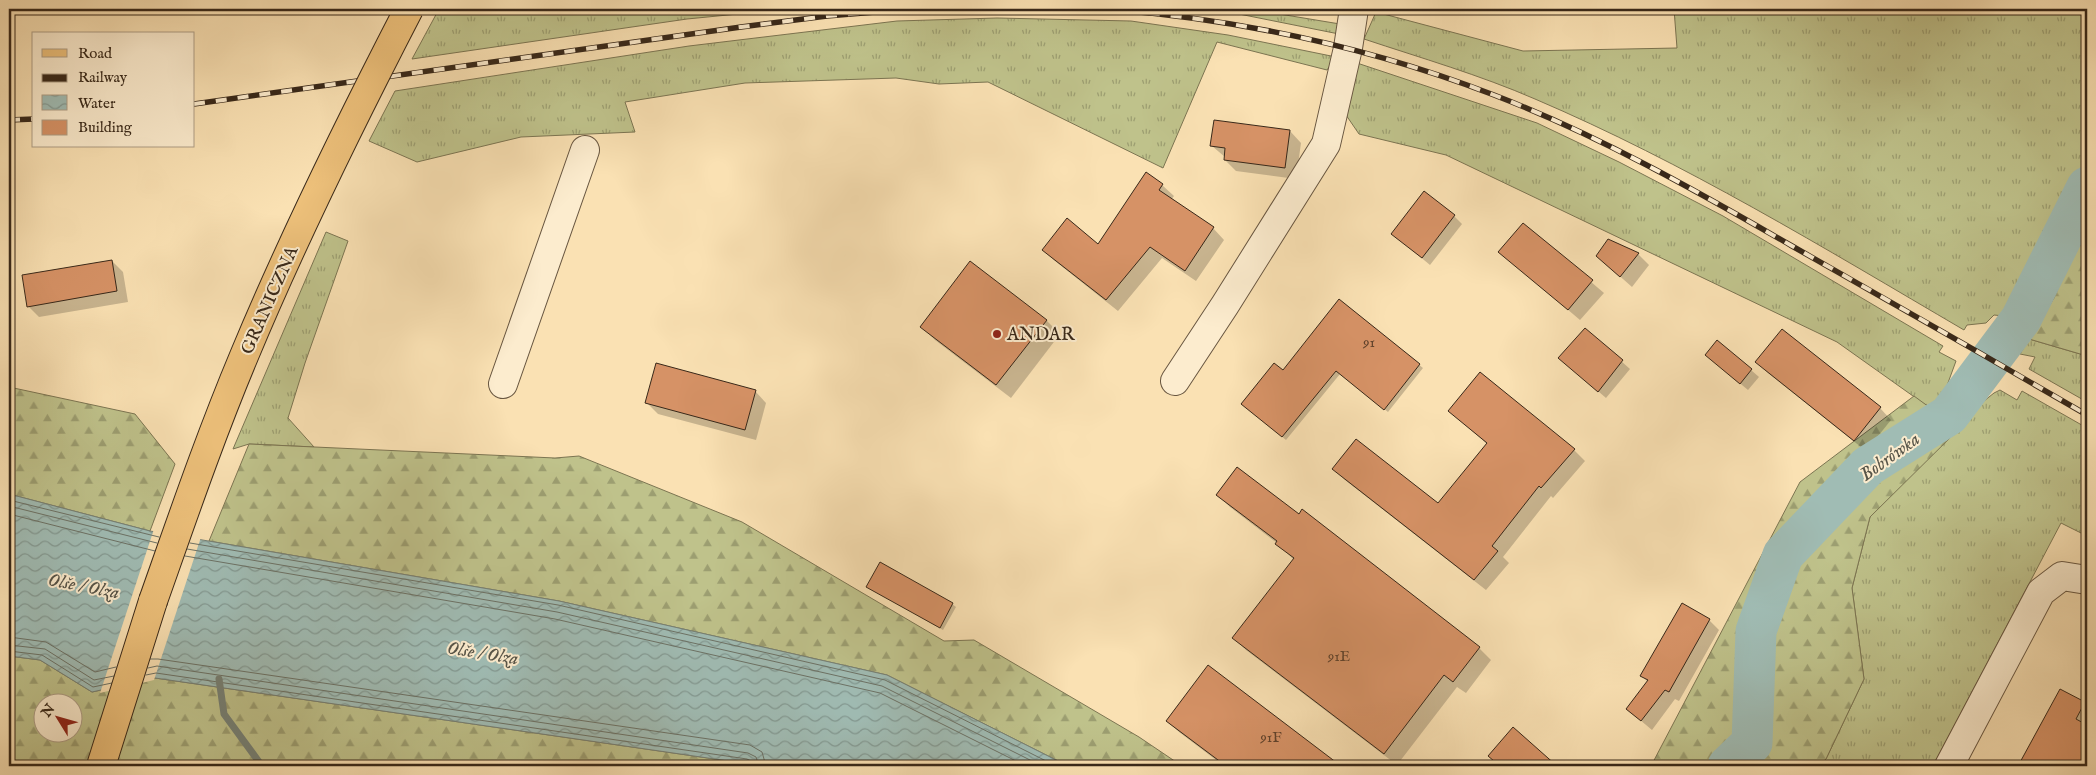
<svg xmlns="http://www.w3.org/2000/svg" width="2096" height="775" font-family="'IM FELL English',serif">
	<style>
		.grass { fill: url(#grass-tufts); stroke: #7c7552 }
		.forest { fill: url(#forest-firs); stroke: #7c7552; fill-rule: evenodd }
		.water { fill: url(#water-waves); stroke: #768176 }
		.pier { fill: #fae1b3 }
		.shadow { fill: #0003 }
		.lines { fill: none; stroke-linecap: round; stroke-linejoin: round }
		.shore { stroke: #6c7266; stroke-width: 1 }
		.stream { stroke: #768176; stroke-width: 7 }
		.river { stroke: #a0bcb4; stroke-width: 41 }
		.building { fill: #d69266; stroke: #382819 }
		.minor-casing { stroke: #685640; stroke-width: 30 }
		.major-casing { stroke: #382819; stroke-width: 30 }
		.minor { stroke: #fcecce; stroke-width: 28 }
		.major { stroke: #edc07a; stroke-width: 28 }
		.rail-casing { stroke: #382819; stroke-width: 5.5 }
		.rail { stroke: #fcecce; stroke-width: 4; stroke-dasharray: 11; stroke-linecap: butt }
		.highway-bridge-casing { stroke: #382819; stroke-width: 30; stroke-linecap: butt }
		.highway-bridge { stroke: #edc07a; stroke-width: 28 }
		.poi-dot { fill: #8f2418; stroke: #fcecce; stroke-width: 2 }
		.labels { text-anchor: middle; stroke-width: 4; stroke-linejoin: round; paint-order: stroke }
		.number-label { font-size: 15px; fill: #60422c }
		.street-label { font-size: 18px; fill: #382819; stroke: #fcecce }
		.poi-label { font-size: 18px; fill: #382819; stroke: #fcecce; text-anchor: start }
		.water-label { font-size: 19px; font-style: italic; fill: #575448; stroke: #fcecce }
	</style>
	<defs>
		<pattern id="grass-tufts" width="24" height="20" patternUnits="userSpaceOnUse" patternTransform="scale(1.25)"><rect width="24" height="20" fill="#bfc28b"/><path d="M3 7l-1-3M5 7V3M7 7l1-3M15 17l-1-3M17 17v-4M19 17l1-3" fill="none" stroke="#9c9e71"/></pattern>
		<pattern id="forest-firs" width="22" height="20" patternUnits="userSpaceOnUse" patternTransform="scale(1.25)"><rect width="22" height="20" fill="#bfc28b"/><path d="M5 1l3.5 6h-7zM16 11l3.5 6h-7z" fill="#9c9e71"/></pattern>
		<pattern id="water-waves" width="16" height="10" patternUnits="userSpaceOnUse" patternTransform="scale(1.25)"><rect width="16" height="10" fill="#a0bcb4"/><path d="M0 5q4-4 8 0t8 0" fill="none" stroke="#839992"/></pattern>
	</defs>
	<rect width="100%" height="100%" fill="#fae1b3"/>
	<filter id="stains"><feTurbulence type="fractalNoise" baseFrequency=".004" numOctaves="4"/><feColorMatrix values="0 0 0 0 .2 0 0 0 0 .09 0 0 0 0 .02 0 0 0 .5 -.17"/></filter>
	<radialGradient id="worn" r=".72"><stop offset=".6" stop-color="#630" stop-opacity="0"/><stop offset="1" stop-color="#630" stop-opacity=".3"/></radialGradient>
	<!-- grass -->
	<g class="grass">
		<polygon points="439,9 789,9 687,19 412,59"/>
		<polygon points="1203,9 1249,9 1340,24 1339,34 1234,13"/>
		<path d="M1674,9h413v148l-9,25 -59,122c-8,8 -13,13 -25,11l-8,8 -19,2 -3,5c-140,-82 -279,-167 -429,-231 -55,-24 -114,-41 -171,-60l12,-27 147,39 154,-3z"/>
		<polygon points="997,18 1131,21 1228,35 1336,57 1327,70 1217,42 1163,168 988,82 939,84 896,78 745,83 625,102 635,132 521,137 417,162 369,141 395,91 689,46 897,21"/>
		<polygon points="1357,63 1537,123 1619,162 1723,216 1943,346 1939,352 1956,361 1945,391 1974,409 1994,393 2000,390 2017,400 2022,391 2087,428 2087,536 2061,523 1933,766 1818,766 1826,759 1864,679 1852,588 1870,517 1958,428 1837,342 1446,155 1359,134 1346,115"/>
		<polygon points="326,232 348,241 305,363 288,418 314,447 249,444 233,449"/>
		<polygon points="2029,339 2087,356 2087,402 2029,369 2035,357 2020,354"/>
	</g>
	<!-- forest -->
	<g class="forest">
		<polygon points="2087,219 2087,356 2029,339 2054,298"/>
		<polygon points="9,387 135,414 175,464 150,531 9,494"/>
		<polygon points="1914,396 1959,429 1870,517 1852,588 1864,679 1826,759 1818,766 1651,766 1800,482"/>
		<polygon points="249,444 555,458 579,456 742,522 944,641 974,640 1139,737 1182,766 1068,766 887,675 559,601 209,541"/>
		<path d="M9,656l31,4 52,32 63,-14 608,88h-754zM42,702h30v30h-30z"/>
	</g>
	<!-- water -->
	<polygon class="water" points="9,494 150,531 559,601 887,675 1068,766 763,766 155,678 92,692 40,660 9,656"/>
	<!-- pier -->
	<polygon class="pier" points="154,529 201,537 154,680 100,693"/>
	<!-- shadow -->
	<g class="shadow">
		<polygon points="1290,131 1301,143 1296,179 1236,171 1225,160 1225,157 1212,146"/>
		<polygon points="1162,185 1174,196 1171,200 1213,228 1224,240 1196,281 1162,258 1118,311 1055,261 1043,250 1098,245"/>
		<polygon points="1454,216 1462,224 1430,265 1393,234"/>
		<polygon points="1523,224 1604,293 1580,320 1500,252"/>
		<polygon points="1638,254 1649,265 1632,287 1597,256"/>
		<polygon points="112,261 123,272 128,302 39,317 28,306"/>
		<polygon points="1339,301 1423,368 1388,412 1340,374 1286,440 1246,407 1283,372"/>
		<polygon points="1046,320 1060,334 1011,398 935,340 922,327"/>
		<polygon points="1585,329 1630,369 1606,398 1568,365"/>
		<polygon points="1706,355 1751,370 1759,377 1748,390"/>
		<polygon points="1757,362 1880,408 1891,420 1866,451 1768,373"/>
		<polygon points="755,391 766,403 756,440 658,414 647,403"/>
		<polygon points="1450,411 1574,450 1585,461 1553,498 1551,496 1503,557 1509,563 1486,590 1345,480 1334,469 1438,505 1487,444"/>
		<polygon points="1218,495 1479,648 1491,660 1466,693 1457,687 1397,765 1246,650 1234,638 1294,560 1277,543 1230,507"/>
		<polygon points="868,587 952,604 956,607 943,630"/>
		<polygon points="1709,620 1719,630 1679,701 1675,699 1652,730 1627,709 1648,682 1642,676"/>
		<polygon points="1208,667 1339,766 1224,766 1179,732 1167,721"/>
		<polygon points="2061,690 2087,706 2087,766 2020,766"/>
		<polygon points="1513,729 1555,766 1501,766 1490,756"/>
	</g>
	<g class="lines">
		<!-- shore -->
		<g class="shore">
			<polyline points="9,500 159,537"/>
			<polyline points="9,506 157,543"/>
			<polyline points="9,514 155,551"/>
			<polyline points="190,543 558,605 885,680 1056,766"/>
			<polyline points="187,549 557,612 882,686 1042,766"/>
			<polyline points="185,556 555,619 880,693 1026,766"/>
			<polyline points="9,637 46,642 95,672 116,667"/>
			<polyline points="9,645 45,649 94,680 114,676"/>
			<polyline points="9,651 42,655 93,687 112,683"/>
			<polyline points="150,659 158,659 750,745 762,752 766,766"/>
			<polyline points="148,668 157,666 748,753 756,757 759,766"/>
			<polyline points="146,675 156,673 747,759 751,761 752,766"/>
		</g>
		<!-- stream -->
		<polyline class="stream" points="219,679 224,714 262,766"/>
		<!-- river -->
		<polyline class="river" points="1728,766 1752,743 1756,631 1783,555 1868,466 1949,415 2021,319 2087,187"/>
	</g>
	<!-- building -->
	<g class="building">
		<polygon points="1214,120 1290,130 1285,168 1224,160 1225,148 1210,146"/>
		<polygon points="1146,172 1163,184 1159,190 1214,227 1185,271 1150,247 1106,300 1042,250 1067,218 1098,244"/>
		<polygon points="1424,191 1455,215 1422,258 1391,234"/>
		<polygon points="1523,223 1593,280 1568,310 1498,252"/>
		<polygon points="1608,239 1639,253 1620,277 1596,256"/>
		<polygon points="112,260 117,291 27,307 22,275"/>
		<polygon points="970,261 1047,320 996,385 920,327"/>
		<polygon points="1339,299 1420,364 1384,410 1336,371 1282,437 1241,404 1274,363 1283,370"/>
		<polygon points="1585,328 1623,360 1598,392 1558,358"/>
		<polygon points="1782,329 1881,407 1854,441 1755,362"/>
		<polygon points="1717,340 1752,369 1740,384 1705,355"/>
		<polygon points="656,363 756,390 745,430 645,403"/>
		<polygon points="1480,372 1575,449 1541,488 1539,486 1492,546 1498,551 1474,580 1332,469 1356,439 1438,503 1487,443 1448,411"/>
		<polygon points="1237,467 1299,514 1302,509 1480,647 1453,682 1444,675 1384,754 1232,638 1294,558 1275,544 1277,541 1216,495"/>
		<polygon points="880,562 953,603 940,628 866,587"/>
		<polygon points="1682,603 1710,619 1669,692 1665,690 1641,721 1626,709 1648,680 1640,676"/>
		<polygon points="1208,665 1341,766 1226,766 1166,721"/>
		<polygon points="2060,689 2085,702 2076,719 2087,725 2087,766 2018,766"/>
		<polygon points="1513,727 1557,766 1500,766 1488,756"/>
	</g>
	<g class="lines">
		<defs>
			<g id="minor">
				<polyline points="1175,381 1225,305 1326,144 1348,48 1354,9"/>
				<polyline points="503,384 585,150"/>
				<polyline points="1949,766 2041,592 2062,576 2087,580"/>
			</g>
			<polyline id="major" points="101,766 153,601"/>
		</defs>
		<!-- minor casing -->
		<use href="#minor" class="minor-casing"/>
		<!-- major casing -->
		<use href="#major" class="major-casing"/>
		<!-- minor -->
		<use href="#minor" class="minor"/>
		<!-- major -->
		<use href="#major" class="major"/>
		<defs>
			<g id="rail">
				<path d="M1105,9c133,10 264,38 389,86 104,40 201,95 298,151 99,56 197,112 295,169"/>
				<polyline points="194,104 741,27 827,16 912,9"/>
				<polyline points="9,120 34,119"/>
			</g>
		</defs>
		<!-- rail casing -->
		<use href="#rail" class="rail-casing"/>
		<!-- rail -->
		<use href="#rail" class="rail"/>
		<defs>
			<path id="highway-bridge" d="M153,601c29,-82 57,-164 91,-245 49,-118 106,-233 165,-347"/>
		</defs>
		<!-- highway-bridge casing -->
		<use href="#highway-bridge" class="highway-bridge-casing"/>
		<!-- highway-bridge -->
		<use href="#highway-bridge" class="highway-bridge"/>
	</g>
	<!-- markers -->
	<circle class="poi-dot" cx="997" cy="334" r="5"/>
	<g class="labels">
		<!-- number labels -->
		<g class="number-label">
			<text x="1369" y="347">91</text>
			<text x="1339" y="661">91E</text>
			<text x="1271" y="742">91F</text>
		</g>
		<!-- street labels -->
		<g class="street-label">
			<text transform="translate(269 300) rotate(-66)" y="6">GRANICZNA</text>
		</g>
		<!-- poi labels -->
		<g class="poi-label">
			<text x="1007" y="340">ANDAR</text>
		</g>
		<!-- water labels -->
		<g class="water-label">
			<text transform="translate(1889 456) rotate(-36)" y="7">Bobrówka</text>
			<text transform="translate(84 585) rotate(11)" y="7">Olše / Olza</text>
			<text transform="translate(483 652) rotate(9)" y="7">Olše / Olza</text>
		</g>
	</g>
	<!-- margin -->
	<rect width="2096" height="775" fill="none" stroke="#fae1b3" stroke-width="30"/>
	<rect x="10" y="10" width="2076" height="755" fill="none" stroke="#382819" stroke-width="2.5"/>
	<rect x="15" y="15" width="2066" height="745" fill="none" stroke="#382819"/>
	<!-- legend -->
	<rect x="32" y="32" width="162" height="115" fill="#fcecce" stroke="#ae9e86"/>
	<rect x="42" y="49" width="25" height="8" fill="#edc07a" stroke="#ae9e86"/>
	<text x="78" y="58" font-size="15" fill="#382819">Road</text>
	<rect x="42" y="74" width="25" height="8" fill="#382819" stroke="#ae9e86"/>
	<text x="78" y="82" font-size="15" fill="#382819">Railway</text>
	<rect x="42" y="95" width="25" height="15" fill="url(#water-waves)" stroke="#ae9e86"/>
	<text x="78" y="108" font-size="15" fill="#382819">Water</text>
	<rect x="42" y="120" width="25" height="15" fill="#d69266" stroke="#ae9e86"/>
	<text x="78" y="132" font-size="15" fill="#382819">Building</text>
	<!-- north arrow -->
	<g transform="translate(58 718) rotate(307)"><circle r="24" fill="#fcecce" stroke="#ae9e86"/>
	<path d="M0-4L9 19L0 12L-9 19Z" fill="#8f2418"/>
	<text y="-8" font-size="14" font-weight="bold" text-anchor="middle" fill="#382819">N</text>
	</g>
	<rect width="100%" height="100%" filter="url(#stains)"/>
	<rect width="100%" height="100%" fill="url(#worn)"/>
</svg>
